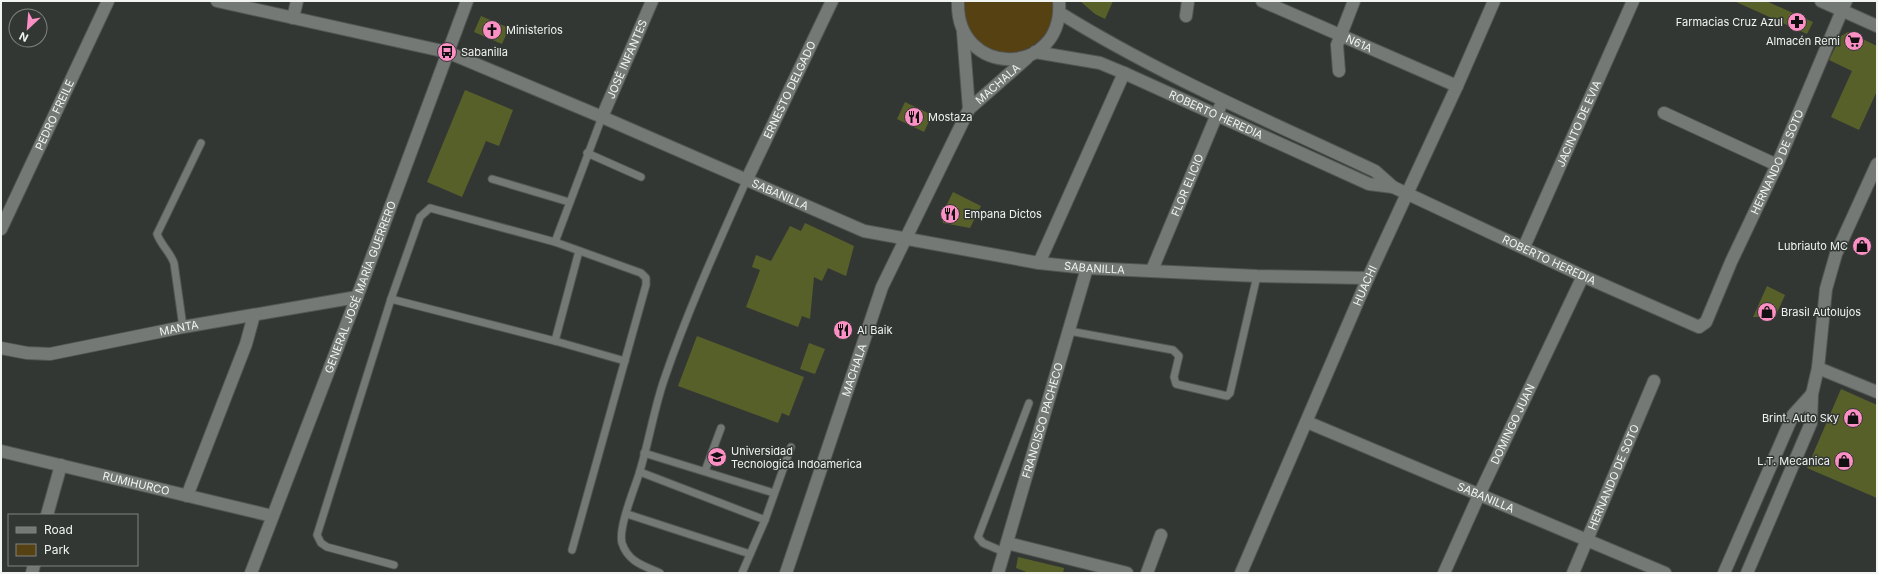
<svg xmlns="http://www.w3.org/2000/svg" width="1878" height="574" font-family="Inter,sans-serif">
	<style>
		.green { fill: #554111 }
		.building { fill: #58602a }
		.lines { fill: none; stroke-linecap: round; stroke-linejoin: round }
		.lane-casing { stroke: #535653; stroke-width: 9 }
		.street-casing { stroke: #535653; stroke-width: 14 }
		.secondary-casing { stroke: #535653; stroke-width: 14 }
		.lane { stroke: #757975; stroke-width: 7 }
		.street { stroke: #757975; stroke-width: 12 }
		.secondary { stroke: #757975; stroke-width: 12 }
		.labels { text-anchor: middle; stroke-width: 3; stroke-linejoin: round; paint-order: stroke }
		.poi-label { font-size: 11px; fill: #f1f4f1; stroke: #333734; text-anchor: start }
		.street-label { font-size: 11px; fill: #f1f4f1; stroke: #333734 }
	</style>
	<rect width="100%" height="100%" fill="#333734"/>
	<!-- green -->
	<path class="green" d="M963,1h90c5,51 -60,72 -85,27 -4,-7 -4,-19 -5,-27z"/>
	<!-- building -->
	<g class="building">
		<polygon points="1080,1 1113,1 1105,19 1095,14"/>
		<polygon points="1734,1 1766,1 1813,22 1807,34"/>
		<polygon points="481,16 509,28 502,44 474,32"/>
		<polygon points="1848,32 1877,46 1877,91 1859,130 1831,117 1852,71 1829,60 1841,36"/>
		<polygon points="465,90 513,110 499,146 486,141 462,197 427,182"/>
		<polygon points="905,102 932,115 924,132 897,119"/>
		<polygon points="953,192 981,206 970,228 943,223 941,216"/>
		<polygon points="805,223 854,246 846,276 828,268 822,281 814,277 810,319 802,316 798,327 746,307 760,270 752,267 756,255 771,261 790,226 801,231"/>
		<polygon points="1859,237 1871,243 1865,256 1853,250"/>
		<polygon points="1767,286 1785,295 1775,317 1753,317"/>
		<polygon points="837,322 852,326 849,338 834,333"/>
		<polygon points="697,336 804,377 789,416 782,413 778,423 678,386"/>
		<polygon points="809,343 825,349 815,374 800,369"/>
		<polygon points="1841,389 1877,405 1877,498 1807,468"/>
		<polygon points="1018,557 1064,568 1063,573 1029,573 1016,568"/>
	</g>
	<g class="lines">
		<defs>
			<g id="lane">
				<polyline points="587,153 641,177"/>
				<polyline points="492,179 569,202"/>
				<polyline points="391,299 420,217 430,208 555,242"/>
				<path d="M183,327l-9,-64c-4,-11 -13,-18 -17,-29l44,-91"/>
				<polyline points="1069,331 1173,350 1179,356 1174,377 1176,384 1227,396 1230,393 1257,276"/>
				<polyline points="555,341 579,251"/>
				<polyline points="644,453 774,493"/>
				<polyline points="705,471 721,428"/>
				<polyline points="640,472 765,520"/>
				<polyline points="627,514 750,554"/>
				<polyline points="572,550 646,285 646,278 641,273 555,242 602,117"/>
				<polyline points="1004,552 983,543 978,537 1029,403"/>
				<polyline points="394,565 327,547 321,543 317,535 391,299 555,341 625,361"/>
				<path d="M660,573c-16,-7 -32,-11 -38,-30 -4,-15 12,-53 17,-69 10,-32 15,-66 26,-97 23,-67 53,-133 82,-198"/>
				<polyline points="742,573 765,520 791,447"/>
			</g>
			<g id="street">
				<path id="s1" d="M217,1l230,51 155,65 262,114 175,32 48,5 170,8 111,2"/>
				<path id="s2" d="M1262,1l195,85"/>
				<path id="s3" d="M1060,13c100,62 209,108 315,158l18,16 190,89 116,51 7,-5 25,-60 46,-97 69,-164"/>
				<polyline points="1186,16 1188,1"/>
				<polyline points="293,18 297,1"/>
				<path id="s4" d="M1035,52l65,11 24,10 245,111 24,3"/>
				<polyline points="1339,71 1337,45 1354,1"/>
				<polyline points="1664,113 1777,165"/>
				<path id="s5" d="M602,117l50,-116"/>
				<path id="s6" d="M747,179l85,-178"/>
				<path id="s7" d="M1,229l107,-228"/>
				<path id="s8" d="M1524,247l109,-246"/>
				<polyline points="1039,263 1124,73"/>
				<path id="s9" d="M1152,270l68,-163"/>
				<path id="s10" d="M1,348l26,5 23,1 133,-27 174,-30"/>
				<polyline points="1818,368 1877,392"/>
				<path id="s11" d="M1307,422l358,151"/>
				<path id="s12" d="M1,451l271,65"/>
				<polyline points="187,496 246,344 254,315"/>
				<polyline points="47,515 61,465"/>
				<polyline points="1007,543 1127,573"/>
				<polyline points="32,573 34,565"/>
				<path id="s13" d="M998,573l89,-305"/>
				<polyline points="1147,573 1161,535"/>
				<path id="s14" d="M1241,573l127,-295 89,-192 37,-85"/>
				<path id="s15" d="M1444,573l35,-78 104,-219"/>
				<path id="s16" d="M1573,573l81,-192"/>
			</g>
			<g id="secondary">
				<path d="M958,1c-3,78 107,77 101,0"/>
				<polyline points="1821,1 1877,26"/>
				<polyline points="963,32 969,109"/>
				<path id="s17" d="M251,573l106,-276 110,-296"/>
				<path id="s18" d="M786,573l96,-286 87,-178 58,-51"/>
				<polyline points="1724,573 1793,415 1812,394"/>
				<polyline points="1747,573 1811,423 1812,394 1818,368 1826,289 1836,254 1877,164"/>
			</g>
		</defs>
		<!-- lane casing -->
		<use href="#lane" class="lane-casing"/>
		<!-- street casing -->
		<use href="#street" class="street-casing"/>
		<!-- secondary casing -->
		<use href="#secondary" class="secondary-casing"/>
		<!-- lane -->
		<use href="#lane" class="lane"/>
		<!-- street -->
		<use href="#street" class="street"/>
		<!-- secondary -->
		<use href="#secondary" class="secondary"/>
	</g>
	<!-- icons -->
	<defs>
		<symbol id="pharmacy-disc" viewBox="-11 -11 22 22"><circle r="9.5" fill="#fc8fc3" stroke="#333734"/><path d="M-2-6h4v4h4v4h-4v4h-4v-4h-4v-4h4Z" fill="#111"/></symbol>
		<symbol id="church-disc" viewBox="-11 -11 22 22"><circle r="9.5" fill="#fc8fc3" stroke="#333734"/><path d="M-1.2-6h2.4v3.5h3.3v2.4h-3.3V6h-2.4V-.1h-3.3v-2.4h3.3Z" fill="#111"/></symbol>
		<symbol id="supermarket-disc" viewBox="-11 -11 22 22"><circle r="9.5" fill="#fc8fc3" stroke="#333734"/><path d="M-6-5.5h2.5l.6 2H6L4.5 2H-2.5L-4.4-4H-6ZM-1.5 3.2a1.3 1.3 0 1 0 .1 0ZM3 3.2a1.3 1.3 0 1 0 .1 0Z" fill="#111"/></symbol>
		<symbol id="bus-disc" viewBox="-11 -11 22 22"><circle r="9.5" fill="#fc8fc3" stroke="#333734"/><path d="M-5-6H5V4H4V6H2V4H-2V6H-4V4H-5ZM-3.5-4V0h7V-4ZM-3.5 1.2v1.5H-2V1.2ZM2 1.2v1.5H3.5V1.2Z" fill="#111"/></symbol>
		<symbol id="restaurant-disc" viewBox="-11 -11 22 22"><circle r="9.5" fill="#fc8fc3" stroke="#333734"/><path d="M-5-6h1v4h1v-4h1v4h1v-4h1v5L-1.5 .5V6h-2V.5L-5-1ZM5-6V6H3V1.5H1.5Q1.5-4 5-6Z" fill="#111"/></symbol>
		<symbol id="shop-disc" viewBox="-11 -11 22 22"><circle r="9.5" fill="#fc8fc3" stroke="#333734"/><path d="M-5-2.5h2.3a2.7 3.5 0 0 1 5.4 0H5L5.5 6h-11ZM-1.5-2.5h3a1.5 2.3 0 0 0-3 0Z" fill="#111"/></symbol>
		<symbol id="university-disc" viewBox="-11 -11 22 22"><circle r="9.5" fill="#fc8fc3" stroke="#333734"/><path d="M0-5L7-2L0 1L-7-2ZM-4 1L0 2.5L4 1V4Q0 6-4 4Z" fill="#111"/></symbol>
	</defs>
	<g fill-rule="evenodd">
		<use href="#pharmacy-disc" x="1786" y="11" width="22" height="22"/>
		<use href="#church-disc" x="481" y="19" width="22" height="22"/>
		<use href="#supermarket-disc" x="1843" y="30" width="22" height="22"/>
		<use href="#bus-disc" x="436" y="41" width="22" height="22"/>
		<use href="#restaurant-disc" x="903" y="106" width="22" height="22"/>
		<use href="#restaurant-disc" x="939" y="203" width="22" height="22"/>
		<use href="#shop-disc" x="1851" y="235" width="22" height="22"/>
		<use href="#shop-disc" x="1756" y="301" width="22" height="22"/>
		<use href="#restaurant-disc" x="832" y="319" width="22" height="22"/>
		<use href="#shop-disc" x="1842" y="407" width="22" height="22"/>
		<use href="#university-disc" x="706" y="446" width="22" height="22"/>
		<use href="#shop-disc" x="1833" y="450" width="22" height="22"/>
	</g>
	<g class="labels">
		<!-- poi labels -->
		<g class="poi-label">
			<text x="1783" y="26" text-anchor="end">Farmacias Cruz Azul</text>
			<text x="506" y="34">Ministerios</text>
			<text x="1840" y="45" text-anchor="end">Almacén Remi</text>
			<text x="461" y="56">Sabanilla</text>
			<text x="928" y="121">Mostaza</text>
			<text x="964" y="218">Empana Dictos</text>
			<text x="1848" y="250" text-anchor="end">Lubriauto MC</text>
			<text x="1781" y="316">Brasil Autolujos</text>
			<text x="857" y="334">Al Baik</text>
			<text x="1839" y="422" text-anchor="end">Brint. Auto Sky</text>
			<text x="731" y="455">Universidad<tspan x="731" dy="13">Tecnologica Indoamerica</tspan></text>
			<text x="1830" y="465" text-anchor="end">L.T. Mecanica</text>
		</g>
		<!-- street labels -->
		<g class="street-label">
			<text dy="4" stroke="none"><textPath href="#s2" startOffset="106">N61A</textPath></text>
			<text dy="4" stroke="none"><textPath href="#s5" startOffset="63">JOSÉ INFANTES</textPath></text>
			<text dy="4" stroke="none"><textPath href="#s18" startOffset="538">MACHALA</textPath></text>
			<text dy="4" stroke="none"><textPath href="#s6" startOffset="99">ERNESTO DELGADO</textPath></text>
			<text dy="4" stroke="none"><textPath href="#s4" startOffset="193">ROBERTO HEREDIA</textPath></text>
			<text dy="4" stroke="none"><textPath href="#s7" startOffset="126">PEDRO FREILE</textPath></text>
			<text dy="4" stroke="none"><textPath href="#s8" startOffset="135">JACINTO DE EVIA</textPath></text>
			<text dy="4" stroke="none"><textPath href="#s3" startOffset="897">HERNANDO DE SOTO</textPath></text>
			<text dy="4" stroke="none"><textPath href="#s9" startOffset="92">FLOR ELICIO</textPath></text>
			<text dy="4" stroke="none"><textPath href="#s1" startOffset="598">SABANILLA</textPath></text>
			<text dy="4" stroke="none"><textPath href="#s3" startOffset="549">ROBERTO HEREDIA</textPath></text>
			<text dy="4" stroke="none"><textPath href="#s1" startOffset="923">SABANILLA</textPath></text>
			<text dy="4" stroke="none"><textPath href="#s14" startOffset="313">HUACHI</textPath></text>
			<text dy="4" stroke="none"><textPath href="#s17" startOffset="306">GENERAL JOSÉ MARÍA GUERRERO</textPath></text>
			<text dy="4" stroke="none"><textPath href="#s10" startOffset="181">MANTA</textPath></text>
			<text dy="4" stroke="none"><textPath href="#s18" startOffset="214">MACHALA</textPath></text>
			<text dy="4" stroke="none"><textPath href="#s13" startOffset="159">FRANCISCO PACHECO</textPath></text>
			<text dy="4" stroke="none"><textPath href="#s15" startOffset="164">DOMINGO JUAN</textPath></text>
			<text dy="4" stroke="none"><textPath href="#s16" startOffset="104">HERNANDO DE SOTO</textPath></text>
			<text dy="4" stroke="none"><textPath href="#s12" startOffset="139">RUMIHURCO</textPath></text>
			<text dy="4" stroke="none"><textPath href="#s11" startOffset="194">SABANILLA</textPath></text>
		</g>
	</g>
	<!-- border -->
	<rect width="1878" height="574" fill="none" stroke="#f1f4f1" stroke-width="4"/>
	<!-- legend -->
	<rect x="8" y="514" width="130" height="52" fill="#333734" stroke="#7f8380"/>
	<rect x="16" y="527" width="20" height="6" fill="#757975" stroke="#7f8380"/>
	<text x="44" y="534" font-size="12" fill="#f1f4f1">Road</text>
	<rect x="16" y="544" width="20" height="12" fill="#554111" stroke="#7f8380"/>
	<text x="44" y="554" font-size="12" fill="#f1f4f1">Park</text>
	<!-- north arrow -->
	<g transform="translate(28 28) rotate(206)"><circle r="19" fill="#333734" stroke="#7f8380"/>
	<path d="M0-3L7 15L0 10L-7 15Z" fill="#fc8fc3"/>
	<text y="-6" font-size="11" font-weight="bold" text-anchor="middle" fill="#f1f4f1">N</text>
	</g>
</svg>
